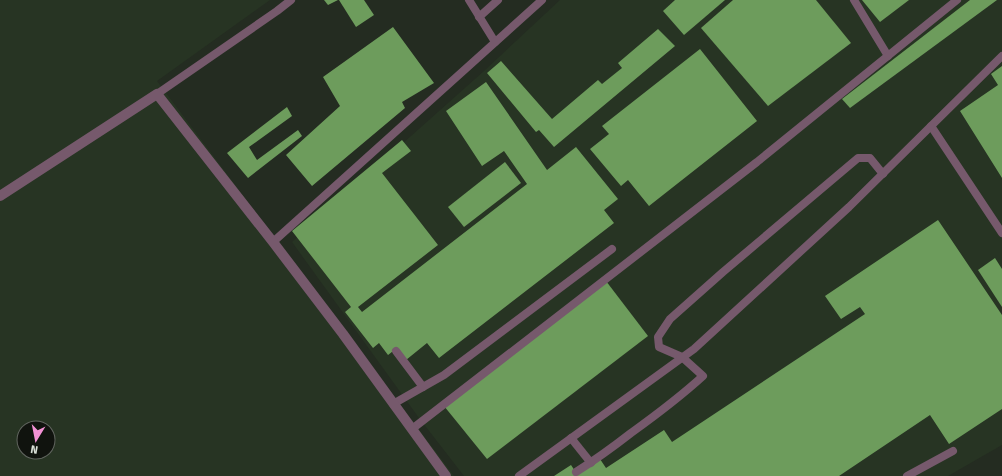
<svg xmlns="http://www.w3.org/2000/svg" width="1002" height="476" font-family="'Fira Sans',sans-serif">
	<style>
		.built { fill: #273423; fill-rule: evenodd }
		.building { fill: #6d9c5c }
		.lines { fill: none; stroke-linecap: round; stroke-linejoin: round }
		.lane { stroke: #76596c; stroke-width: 8 }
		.street { stroke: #76596c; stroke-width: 10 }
	</style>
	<rect width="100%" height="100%" fill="#242c21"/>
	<!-- built -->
	<g class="built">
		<path d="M0,0h270l-113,81 297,395h-454zM24,428h24v24h-24z"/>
		<polygon points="560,0 1002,0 1002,445 948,476 464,476 419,418 292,242 484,71"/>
	</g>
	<!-- building -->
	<g class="building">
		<polygon points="324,0 338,0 328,5"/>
		<polygon points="339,0 364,0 374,15 356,27"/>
		<polygon points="675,0 725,0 684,35 663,11"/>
		<polygon points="733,0 816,0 851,43 768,106 701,28"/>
		<polygon points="862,0 909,0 880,22"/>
		<polygon points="970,0 997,0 850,108 842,99"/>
		<polygon points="393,27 434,83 402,102 405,108 312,186 286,155 340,106 323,77"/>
		<polygon points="658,29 675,46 554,147 539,130 536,132 487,73 501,61 552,119 598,80 602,84 622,68 618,63"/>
		<polygon points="700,49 757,121 649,206 628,180 621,186 590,149 609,134 602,126"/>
		<polygon points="1002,66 1002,178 960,111 998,85 991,74"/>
		<polygon points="486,82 547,170 576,147 618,199 604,210 614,223 439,358 427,343 406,360 397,348 388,355 379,343 373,348 345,312 351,307 292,231 402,140 411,151 382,173 438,245 358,307 362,312 527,184 504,151 482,166 446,111"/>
		<polygon points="287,107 292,116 249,147 257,160 298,130 302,136 248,178 227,153"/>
		<polygon points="505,162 521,183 464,227 448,207"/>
		<polygon points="938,220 1002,315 1002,409 949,444 930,415 839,476 554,476 571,465 577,474 600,459 606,468 664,430 672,442 865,314 860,307 841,319 825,296"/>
		<polygon points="995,258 1002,269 1002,307 978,270"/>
		<polygon points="606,281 648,336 487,459 444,406"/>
	</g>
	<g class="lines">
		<!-- lane -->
		<g class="lane">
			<polyline points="469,0 495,42"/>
			<polyline points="854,0 888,56"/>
			<polyline points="479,17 498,0"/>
			<polyline points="157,94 277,11 291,0"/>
			<polyline points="931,126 1002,233"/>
			<polyline points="273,242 542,0"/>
			<polyline points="396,351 423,387"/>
			<polyline points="393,404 444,375 612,249"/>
			<polyline points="412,429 757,162 957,0"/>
			<polyline points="571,438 591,463"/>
			<path d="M576,472c19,-12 37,-25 55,-39 25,-18 49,-36 72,-57l-21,-19 -23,-10 -1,-10 12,-18 53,-47 135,-114h12l13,16"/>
			<polyline points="519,476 694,349 849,207 1002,56"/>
			<polyline points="907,476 953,451"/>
		</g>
		<!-- street -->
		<polyline class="street" points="0,196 157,94 273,242 343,334 446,476"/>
	</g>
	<!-- north arrow -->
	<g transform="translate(36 440) rotate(190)"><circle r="19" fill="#10130e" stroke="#61655f"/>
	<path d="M0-3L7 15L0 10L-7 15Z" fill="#f391d5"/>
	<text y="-6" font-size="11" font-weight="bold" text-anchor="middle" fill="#dae0d8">N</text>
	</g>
</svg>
